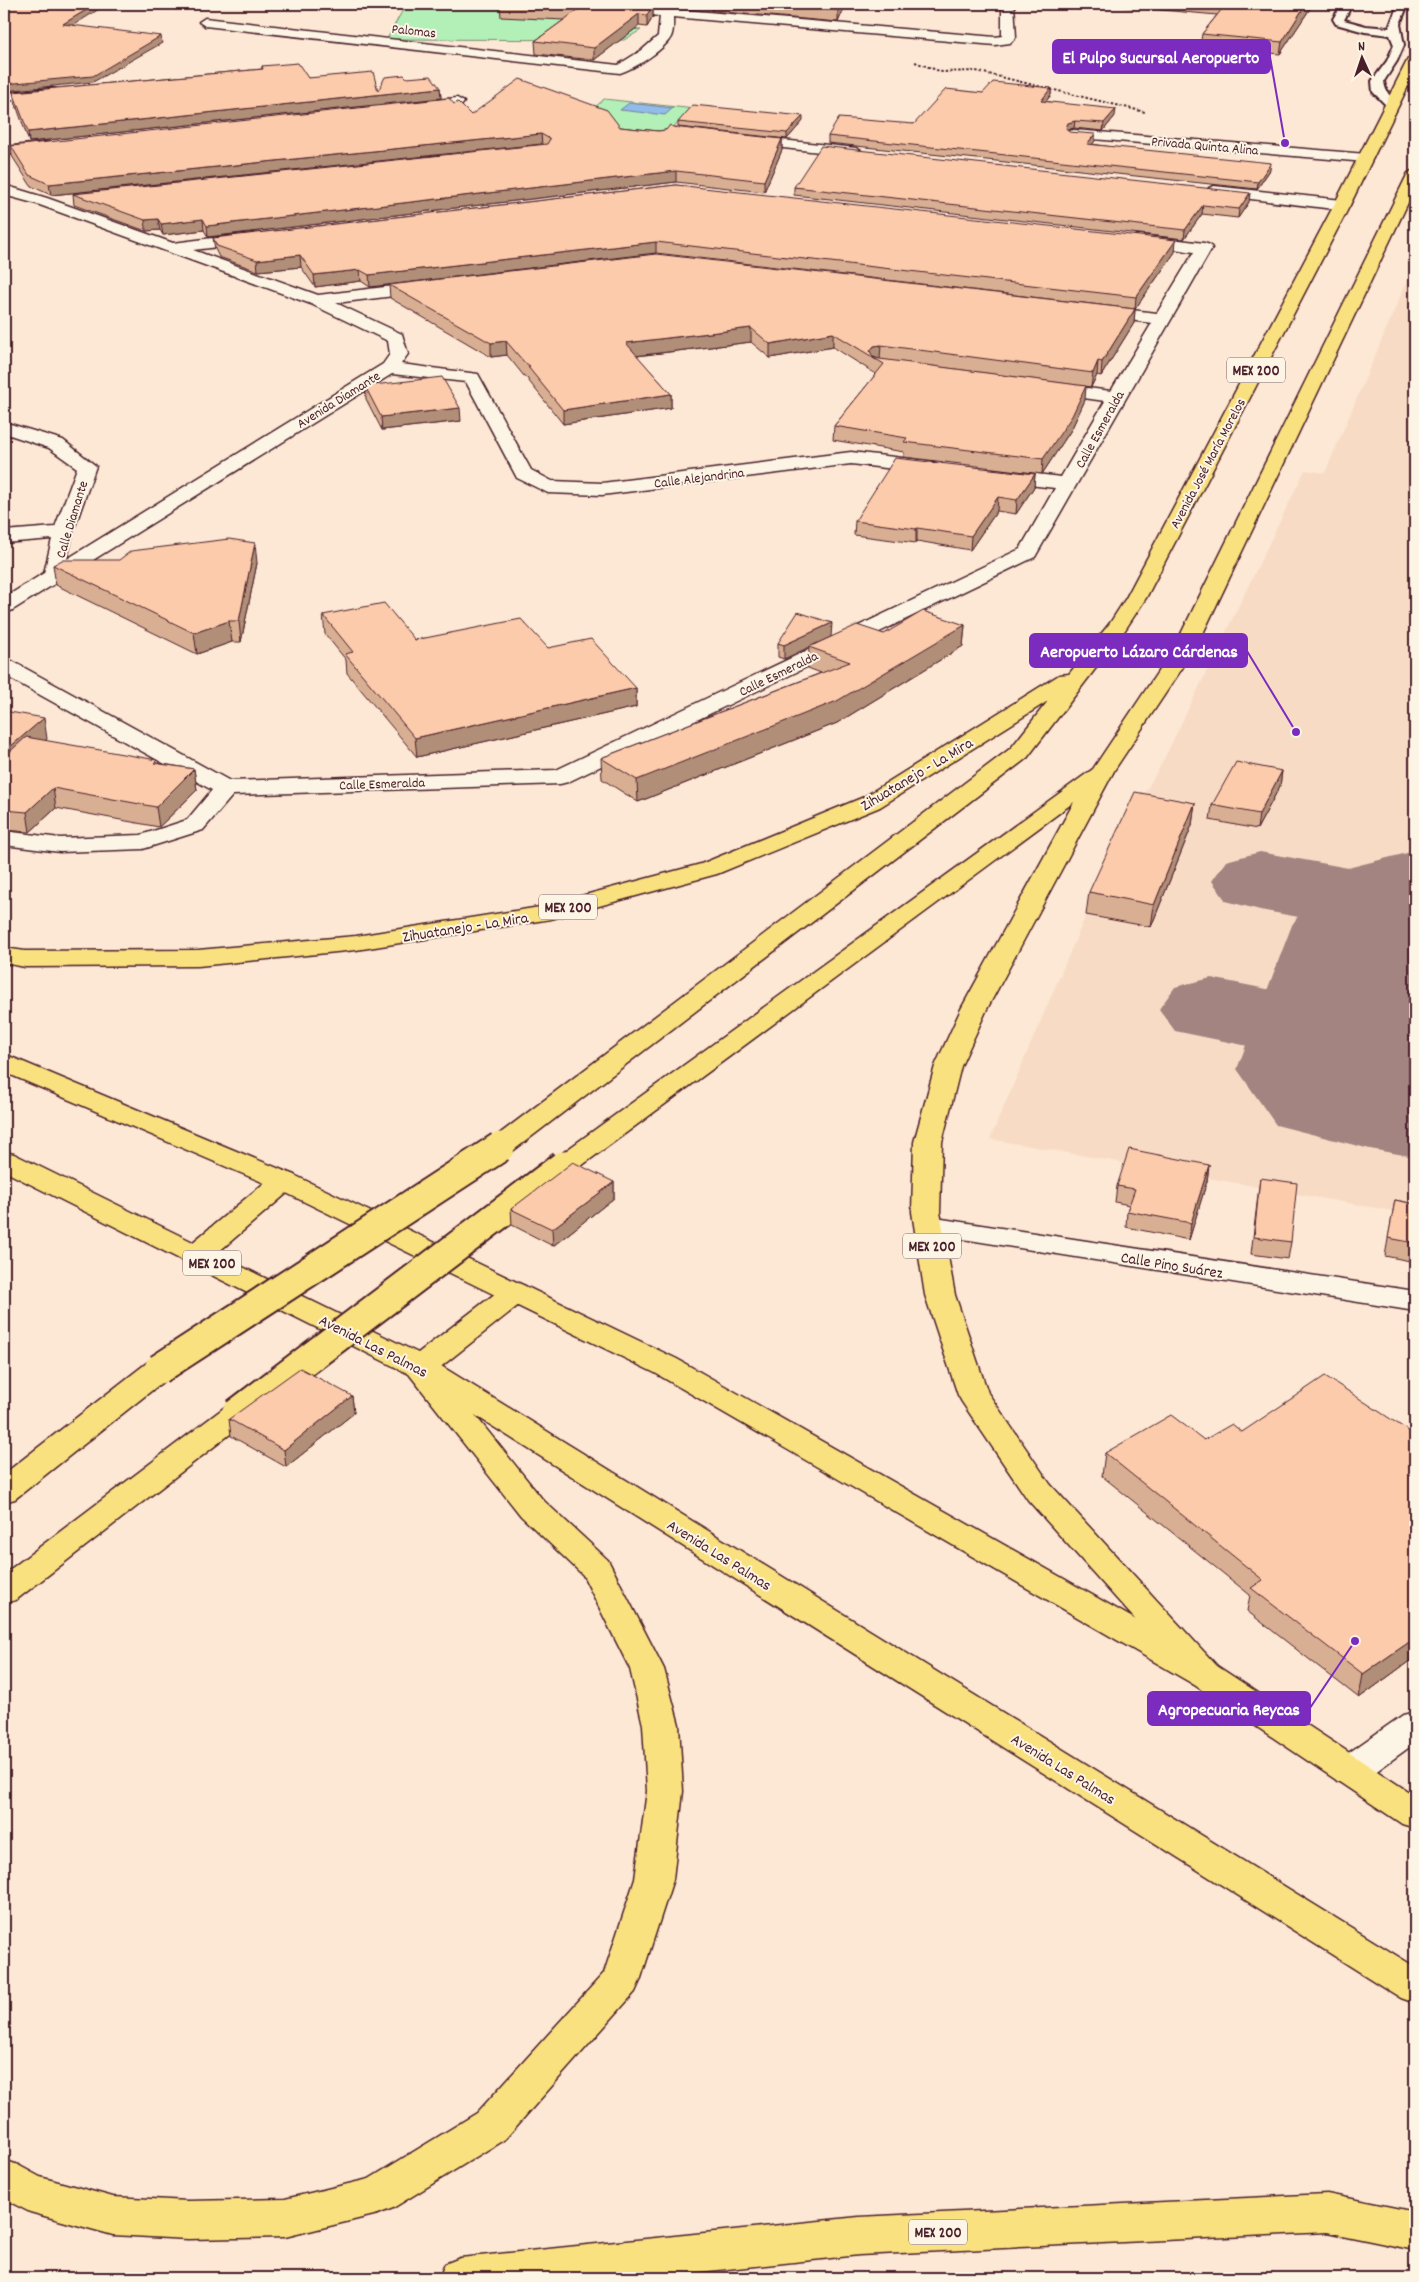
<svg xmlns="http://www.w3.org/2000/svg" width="1419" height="2282" font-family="Dekko,sans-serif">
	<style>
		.built { fill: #f8dbc5 }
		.green { fill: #b2f0b8; stroke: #7e8872 }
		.water { fill: #91bcea; stroke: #757d9e }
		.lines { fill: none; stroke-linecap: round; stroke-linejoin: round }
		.taxiway { fill: #a38480; fill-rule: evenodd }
		.runway { fill: #a38480; fill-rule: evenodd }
		.lane-casing { stroke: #4a1f2b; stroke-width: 4 }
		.street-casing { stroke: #4a1f2b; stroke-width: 3 }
		.primary-casing { stroke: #4a1f2b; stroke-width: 3 }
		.highway-casing { stroke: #4a1f2b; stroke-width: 3 }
		.path { stroke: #4a1f2b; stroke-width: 2; stroke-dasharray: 2.5 2; stroke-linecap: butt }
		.lane { fill: #fcf5e5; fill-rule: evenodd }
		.street { fill: #fcf5e5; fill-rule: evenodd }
		.primary { fill: #fae180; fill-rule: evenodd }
		.highway { fill: #fae180; fill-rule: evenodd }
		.highway-bridge-casing { stroke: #4a1f2b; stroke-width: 33; stroke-linecap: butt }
		.highway-bridge { stroke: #fae180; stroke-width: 29 }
		.wall { fill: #d9af93; stroke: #4a1f2b }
		.shaded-wall { fill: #b08e78; stroke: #4a1f2b }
		.building { fill: #fccbab; stroke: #4a1f2b }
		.labels { text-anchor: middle; stroke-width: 4; stroke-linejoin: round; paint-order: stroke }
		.far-street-label { font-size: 14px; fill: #4a1f2b; stroke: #fcf5e5 }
		.shield { fill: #fcf5e5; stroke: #7f5f63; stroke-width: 1 }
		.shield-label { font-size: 15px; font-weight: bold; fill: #4a1f2b }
		.street-label { font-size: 16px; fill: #4a1f2b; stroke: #fcf5e5 }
		.leader { fill: none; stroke: #7b2cbf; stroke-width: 2 }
		.callout-dot { fill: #7b2cbf; stroke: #fcf5e5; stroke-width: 2 }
		.callout { fill: #7b2cbf; stroke: #7b2cbf; stroke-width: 2 }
		.callout-label { font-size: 18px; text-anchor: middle; font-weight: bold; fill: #fff }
	</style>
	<rect width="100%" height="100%" fill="#fce8d4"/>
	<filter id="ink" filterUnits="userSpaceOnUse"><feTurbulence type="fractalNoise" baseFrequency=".02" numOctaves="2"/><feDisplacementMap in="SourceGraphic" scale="10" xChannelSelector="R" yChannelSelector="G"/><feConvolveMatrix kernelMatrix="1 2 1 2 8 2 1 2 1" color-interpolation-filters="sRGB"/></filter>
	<g filter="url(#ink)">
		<!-- built -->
		<polygon class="built" points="1415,262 1415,1215 990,1139 1086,915 1133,814 1162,763 1305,470 1325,473"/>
		<!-- green -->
		<g class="green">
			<polygon points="406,4 529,4 591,25 641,30 624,40 387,39"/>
			<polygon points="604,99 695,109 643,152 556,143"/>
		</g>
		<!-- water -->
		<polygon class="water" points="629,103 673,108 665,115 620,110"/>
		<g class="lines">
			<!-- taxiway -->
			<g class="taxiway">
				<polygon points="1260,852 1415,880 1415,938 1260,910 1226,901 1212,881 1226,861"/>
				<polygon points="1211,978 1379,1011 1415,1013 1415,1075 1379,1073 1175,1031 1159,1009 1175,987"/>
			</g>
			<!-- runway -->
			<polygon class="runway" points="1415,851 1415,1157 1370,1149 1276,1125 1237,1069 1292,925 1328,873"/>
			<defs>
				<path id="lane" d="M1342,4h10l-8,16 22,6 23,2 9,-24h10l-8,20 4,21 -7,16 -13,20c1,12 7,15 14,24l-2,2h-8l-15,-15 -1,-11 15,-20 7,-16 -4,-10 -25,-3 -29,-8 -3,-5z"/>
				<g id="street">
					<path d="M661,4h12v5l322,28 7,-1v-32h12l2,33 -6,6 -15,2 -322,-28c0,7 1,13 -2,20 -7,13 -37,32 -51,36l-415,-47 -6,-4 6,-4 413,47 24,-15 16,-14 2,-20 -14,-1 -6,-4 6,-4 14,1z"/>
					<polygon points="52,88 57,89 59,92 57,95 4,101 4,93"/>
					<polygon points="457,98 464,102 462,105 415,110 408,106 415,102"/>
					<polygon points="1074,130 1366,154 1373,158 1366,162 1069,137 1067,134 1069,131"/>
					<polygon points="744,136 856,148 863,152 856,156 739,143 737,140 739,137"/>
					<polygon points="49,142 54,143 56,146 54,149 4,155 4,147"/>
					<polygon points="4,185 47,198 173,243 252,233 258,235 260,238 258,241 252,243 193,250 318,295 427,282 433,284 435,287 433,290 427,292 336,303 402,334 408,354 401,364 478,374 531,470 552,481 602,483 851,452 929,461 936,463 938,467 936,471 929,473 851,464 602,495 548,493 517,478 466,382 392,374 11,611 4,613 4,598 44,573 52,539 4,543 4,531 55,527 77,468 49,448 4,433 4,422 63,440 96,466 73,532 67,559 383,364 390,354 388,341 311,304 37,204 4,195"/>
					<polygon points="1214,186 1342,200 1347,202 1350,205 1347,208 1342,210 1209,194 1206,191 1209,188"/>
					<polygon points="1139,235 1204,243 1210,245 1212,248 1035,557 568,782 560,784 233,795 203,830 143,849 60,852 4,845 4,831 60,838 141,835 187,820 212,790 4,675 4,660 12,661 230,781 556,770 1020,549 1055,488 996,481 989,479 987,475 989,471 996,469 1061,477 1105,401 1048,393 1042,392 1039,388 1042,384 1048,383 1111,391 1152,323 1098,316 1092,315 1090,311 1092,307 1098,306 1157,313 1194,252 1133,243 1131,240 1133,237"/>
					<polygon points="929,1217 1415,1291 1415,1311 919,1232 915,1226 919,1220"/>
					<polygon points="1415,1712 1415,1743 1363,1781 1350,1785 1337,1781 1332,1771 1337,1761 1403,1715"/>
				</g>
				<g id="primary">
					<polygon points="4,1054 294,1175 677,1359 1217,1666 1415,1796 1415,1828 1402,1824 1193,1684 655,1373 274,1187 4,1072"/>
					<polygon points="422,1358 433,1361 1415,1967 1415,2003 1401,1998 411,1375 407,1368 411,1361"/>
				</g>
				<g id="highway">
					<polygon points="1415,55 1415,72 1350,205 1146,598 1125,630 1027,758 510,1153 500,1155 490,1153 486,1147 490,1141 1011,748 1048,701 880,807 717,874 551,919 356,950 198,966 25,967 4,963 4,948 25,951 198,950 356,936 540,907 701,864 864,797 1059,675 1069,674 1110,623 1126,598 1334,205 1408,59"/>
					<polygon points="1415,169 1415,188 1197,646 1115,769 987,1009 961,1066 942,1142 940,1212 955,1295 988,1393 1050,1484 1217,1666 1222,1675 1217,1684 1205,1688 1193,1684 1028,1500 962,1402 958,1395 925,1295 912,1212 914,1142 935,1066 961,1009 1074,802 573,1172 563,1174 553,1172 549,1166 553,1160 1093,769 1175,646 1408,173"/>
					<polygon points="4,1152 14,1154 193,1242 274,1175 284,1172 294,1175 298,1181 294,1187 216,1254 418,1353 505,1286 515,1283 525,1286 530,1293 525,1300 438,1369 543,1500 608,1560 664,1669 679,1725 683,1791 673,1879 640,1981 635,1992 505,2139 393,2208 378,2214 285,2237 188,2239 113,2235 30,2212 4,2199 4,2160 18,2165 40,2177 113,2197 188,2201 285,2199 369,2179 477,2113 604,1973 635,1879 647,1791 643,1725 630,1669 583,1575 521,1516 409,1374 4,1171"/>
					<polygon points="159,1359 170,1362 174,1369 170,1376 15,1499 4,1502 4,1474 148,1362"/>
					<polygon points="236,1403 247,1407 252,1414 247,1421 16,1600 4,1603 4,1574 225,1407"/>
					<polygon points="1327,2194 1415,2212 1415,2250 1327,2232 859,2255 642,2278 439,2278 445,2264 460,2258 859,2217"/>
				</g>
			</defs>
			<!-- lane casing -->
			<use href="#lane" class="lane-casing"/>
			<!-- street casing -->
			<use href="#street" class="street-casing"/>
			<!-- primary casing -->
			<use href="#primary" class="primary-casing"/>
			<!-- highway casing -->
			<use href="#highway" class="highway-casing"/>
			<!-- path -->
			<polyline class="path" points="915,62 942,72 976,71 1145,112"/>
			<!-- lane -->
			<use href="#lane" class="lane"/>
			<!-- street -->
			<use href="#street" class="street"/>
			<!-- primary -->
			<use href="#primary" class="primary"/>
			<!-- highway -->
			<use href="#highway" class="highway"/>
			<defs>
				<g id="highway-bridge">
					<polyline points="159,1369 500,1147"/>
					<polyline points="236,1414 563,1166"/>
				</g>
			</defs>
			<!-- highway-bridge casing -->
			<use href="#highway-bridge" class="highway-bridge-casing"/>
			<!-- highway-bridge -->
			<use href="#highway-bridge" class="highway-bridge"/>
		</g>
		<!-- wall -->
		<g class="wall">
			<polygon points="501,4 660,4 658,7 653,6 653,17 647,27 639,26 594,60 536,54 535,41 564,20 501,17 500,5"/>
			<polygon points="675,4 846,4 838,22 712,11 712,5"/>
			<polygon points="1094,4 1313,4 1280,54 1200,46 1202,34 1217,15"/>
			<polygon points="262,66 308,78 378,91 407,78 440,88 441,98 29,142 15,102 13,92 262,69"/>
			<polygon points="1051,88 1051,95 1046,101 1115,116 1103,131 1074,128 1068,130 1069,132 1095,141 1092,144 1270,170 1257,189 828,143 828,136 914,124 983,93"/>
			<polygon points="454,104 471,115 620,127 658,131 666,130 673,127 782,139 782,150 764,192 676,182 208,237 204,230 163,235 160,230 146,231 74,205 73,194 543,145 51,195 31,186 12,156 11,146"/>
			<polygon points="803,121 787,139 678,127 678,122"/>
			<polygon points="676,185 1175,252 1135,309 656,253 370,287 361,281 315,287 301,267 258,271 219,257 215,249 213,238"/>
			<polygon points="794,187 1249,202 1238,218 1202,214 1184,239 794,195"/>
			<polygon points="389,285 1135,309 1134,323 1101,376 1097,375 1091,387 909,363 1085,400 1071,430 1042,474 904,457 904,452 833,440 834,426 876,374 833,347 770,358 751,342 637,356 671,394 671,408 563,424 528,380 528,379 524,376 507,355 491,357 390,298"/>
			<polygon points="365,386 461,421 382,430 366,399"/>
			<polygon points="1035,474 1034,487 1016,514 997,511 970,550 917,541 916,543 854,535 855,521"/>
			<polygon points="257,563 241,642 232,642 197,654 56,585 53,565"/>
			<polygon points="323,615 415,640 548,648 636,688 636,707 417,757 347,673 346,660 325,634"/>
			<polygon points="965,625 963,646 837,723 638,802 602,779 601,758 821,673 808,668 809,647 784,659 778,657 778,643 831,637 884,634"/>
			<polygon points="4,711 47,739 45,741 157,763 194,769 197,790 159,827 56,808 30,832 4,830"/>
			<polygon points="1282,771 1280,786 1257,829 1210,820 1212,805"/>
			<polygon points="1195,803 1192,825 1151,927 1086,915 1089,892"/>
			<polygon points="1209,1165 1207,1181 1189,1240 1126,1227 1127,1211 1129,1205 1115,1202 1117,1186"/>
			<polygon points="1260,1178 1291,1242 1288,1259 1251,1254"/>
			<polygon points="614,1182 614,1198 553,1246 512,1225 511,1209"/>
			<polygon points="1395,1200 1415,1204 1415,1262 1385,1256"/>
			<polygon points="352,1396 354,1413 286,1467 231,1436 229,1419"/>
			<polygon points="1242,1432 1415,1435 1415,1657 1359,1698 1247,1611 1250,1595 1102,1476 1105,1453 1204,1440"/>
		</g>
		<!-- shaded-wall -->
		<g class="shaded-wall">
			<polygon points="96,4 107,4 64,31 63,24"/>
			<polygon points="841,4 846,4 838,22 838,10"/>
			<polygon points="1306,4 1313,4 1280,54 1282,42"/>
			<polygon points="653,5 653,17 647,27 647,15"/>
			<polygon points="639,14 639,26 594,60 594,48"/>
			<polygon points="161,36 162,43 93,82 4,91 4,84"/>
			<polygon points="440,88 441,98 29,142 28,132"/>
			<polygon points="1051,88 1051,95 1040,108 1041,101"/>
			<polygon points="1116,109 1115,116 1103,131 1104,123"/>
			<polygon points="803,116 803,121 787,139 787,133"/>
			<polygon points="1075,121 1074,128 1067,130 1066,128 1068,123"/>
			<polygon points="541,134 542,144 51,195 49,184"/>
			<polygon points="1095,134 1095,141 1087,151 1087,144"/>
			<polygon points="782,139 782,150 764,192 764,181"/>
			<polygon points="1271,163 1270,170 1257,189 1258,182"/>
			<polygon points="676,171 676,182 208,237 207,226"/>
			<polygon points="1250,193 1249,202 1238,218 1239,209"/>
			<polygon points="1203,205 1202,214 1184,239 1185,230"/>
			<polygon points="158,219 160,230 146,231 145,220"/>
			<polygon points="203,219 204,230 163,235 161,224"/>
			<polygon points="1176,240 1175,252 1135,309 1136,297"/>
			<polygon points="656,242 656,253 370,287 369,275"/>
			<polygon points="300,255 301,267 258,271 257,260"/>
			<polygon points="360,270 361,281 315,287 314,275"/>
			<polygon points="1135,309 1134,323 1101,376 1102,362"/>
			<polygon points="751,328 751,342 626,357 626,343"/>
			<polygon points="833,333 833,347 770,358 770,344"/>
			<polygon points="506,341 507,355 491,357 491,343"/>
			<polygon points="881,345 880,359 876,360 870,356 870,351 874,346"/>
			<polygon points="1098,361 1097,375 1091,387 1093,373"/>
			<polygon points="1086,386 1085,400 1071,430 1042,474 1043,459"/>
			<polygon points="671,394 671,408 563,424 563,410"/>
			<polygon points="460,408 461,421 382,430 381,417"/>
			<polygon points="1035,474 1034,487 1016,514 1017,500"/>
			<polygon points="998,497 997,511 970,550 971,536"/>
			<polygon points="917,528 917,541 916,543 916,529"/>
			<polygon points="255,543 257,563 241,642 239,621"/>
			<polygon points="229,621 232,642 197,654 194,633"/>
			<polygon points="832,623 831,637 784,659 784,645"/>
			<polygon points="965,625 963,646 837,723 638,802 637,780"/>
			<polygon points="636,688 636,707 417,757 415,738"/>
			<polygon points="44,718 47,739 14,769 10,747"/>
			<polygon points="194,769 197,790 159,827 156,807"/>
			<polygon points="1282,771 1280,786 1257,829 1259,814"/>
			<polygon points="53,788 56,808 30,832 27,812"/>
			<polygon points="1195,803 1192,825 1151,927 1154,905"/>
			<polygon points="1209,1165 1207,1181 1189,1240 1191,1223"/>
			<polygon points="614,1182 614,1198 553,1246 552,1229"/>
			<polygon points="352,1396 354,1413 286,1467 284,1450"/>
			<polygon points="1415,1638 1415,1657 1359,1698 1363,1674"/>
		</g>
		<!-- building -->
		<g class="building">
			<polygon points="4,4 96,4 63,24 161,36 93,76 4,84"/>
			<polygon points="501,4 634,4 653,5 647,15 639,14 594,48 535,41 579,9 500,5"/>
			<polygon points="764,4 841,4 838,10"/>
			<polygon points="1226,4 1306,4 1282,42 1202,34"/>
			<polygon points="298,63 308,78 373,72 378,91 385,77 404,75 407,78 431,76 440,88 28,132 13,92 263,69 262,66"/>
			<polygon points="520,79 607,110 620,127 658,131 666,130 670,125 673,127 782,139 764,181 676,171 207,226 203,219 161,224 158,219 145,220 73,194 547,144 550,139 541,134 49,184 29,175 11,146 449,98 454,104 458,102 471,115"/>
			<polygon points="993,82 1051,88 1041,101 1116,109 1104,123 1075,121 1068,123 1066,128 1069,132 1095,134 1087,144 1271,163 1258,182 828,136 839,118 914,124 946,89 983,93"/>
			<polygon points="693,105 803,116 787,133 678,122"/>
			<polygon points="821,146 1250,193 1239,209 1203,205 1185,230 794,187"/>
			<polygon points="676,185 1176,240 1136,297 656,242 369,275 360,270 314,275 300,255 257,260 217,246 213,238"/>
			<polygon points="656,254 1135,309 1102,362 1098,361 1093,373 881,345 874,346 870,351 873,357 880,359 1086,386 1072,416 1043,459 904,442 907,438 834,426 884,364 833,333 770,344 751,328 626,343 671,394 563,410 528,367 530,366 524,362 506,341 491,343 389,285"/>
			<polygon points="442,377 460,408 381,417 365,386"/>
			<polygon points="895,458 1035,474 1017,500 998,497 971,536 917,528 916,529 855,521"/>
			<polygon points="229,539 255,543 239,621 229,621 194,633 53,565 62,560 119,560 131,551"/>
			<polygon points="384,603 415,640 521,619 548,648 591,639 636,688 415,738 345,654 353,652 323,615"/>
			<polygon points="923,611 965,625 837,701 637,780 601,758 850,662 809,647 857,625 884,634"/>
			<polygon points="798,612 832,623 784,645 778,643"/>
			<polygon points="4,711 44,718 10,747 4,746"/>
			<polygon points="26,737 157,760 154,763 194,769 156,807 53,788 27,812 4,810 4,757"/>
			<polygon points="1236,762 1282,771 1259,814 1212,805"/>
			<polygon points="1135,792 1195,803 1154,905 1089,892"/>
			<polygon points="1129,1149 1209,1165 1191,1223 1127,1211 1135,1189 1117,1186"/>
			<polygon points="573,1162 614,1182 552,1229 511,1209"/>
			<polygon points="1260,1178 1297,1183 1291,1242 1254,1237"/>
			<polygon points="1395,1200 1415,1204 1415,1243 1388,1238"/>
			<polygon points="300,1368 352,1396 284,1450 229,1419"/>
			<polygon points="1325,1376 1415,1435 1415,1638 1363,1674 1251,1588 1263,1580 1105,1453 1171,1415 1204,1440 1232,1424 1242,1432"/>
		</g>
	</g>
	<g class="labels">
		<!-- far-street labels -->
		<g class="far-street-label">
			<text transform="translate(414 30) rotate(6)" y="5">Palomas</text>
			<text transform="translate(1205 145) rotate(5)" y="5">Privada Quinta Alina</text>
			<text transform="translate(338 399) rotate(-32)" y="5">Avenida Diamante</text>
			<text transform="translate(1099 429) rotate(-61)" y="5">Calle Esmeralda</text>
			<text transform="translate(1207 463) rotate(-62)" y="5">Avenida José María Morelos</text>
			<text transform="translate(699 477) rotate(-7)" y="5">Calle Alejandrina</text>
			<text transform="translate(71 519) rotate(-73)" y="5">Calle Diamante</text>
			<text transform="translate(778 673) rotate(-26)" y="5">Calle Esmeralda</text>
			<text transform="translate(382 783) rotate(-2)" y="5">Calle Esmeralda</text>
		</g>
		<!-- shield labels -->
		<g class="shield">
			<rect x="1227" y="357.5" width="58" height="25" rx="4"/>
			<rect x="539" y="894.5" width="58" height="25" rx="4"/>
			<rect x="903" y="1233.5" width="58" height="25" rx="4"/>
			<rect x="183" y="1250.5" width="58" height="25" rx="4"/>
			<rect x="909" y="2219.5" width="58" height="25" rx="4"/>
		</g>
		<g class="shield-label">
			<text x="1256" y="375">MEX 200</text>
			<text x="568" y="912">MEX 200</text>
			<text x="932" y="1251">MEX 200</text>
			<text x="212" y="1268">MEX 200</text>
			<text x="938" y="2237">MEX 200</text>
		</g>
		<!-- street labels -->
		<g class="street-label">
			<text transform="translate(916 773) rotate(-31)" y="6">Zihuatanejo - La Mira</text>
			<text transform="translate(465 926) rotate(-9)" y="6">Zihuatanejo - La Mira</text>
			<text transform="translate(1172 1264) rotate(9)" y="6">Calle Pino Suárez</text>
			<text transform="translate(374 1345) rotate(27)" y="6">Avenida Las Palmas</text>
			<text transform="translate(720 1554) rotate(32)" y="6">Avenida Las Palmas</text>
			<text transform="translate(1064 1768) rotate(32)" y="6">Avenida Las Palmas</text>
		</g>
	</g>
	<!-- callouts -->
	<path class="leader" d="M1285 143L1270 57M1296 732L1247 651M1355 1641L1310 1708"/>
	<g class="callout-dot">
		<circle cx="1285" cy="143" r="5"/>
		<circle cx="1296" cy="732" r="5"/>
		<circle cx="1355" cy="1641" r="5"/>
	</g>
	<g class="callout">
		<rect x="1053" y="40" width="217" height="33" rx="5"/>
		<rect x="1030" y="634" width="217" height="33" rx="5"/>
		<rect x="1148" y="1692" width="162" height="33" rx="5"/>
	</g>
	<g class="callout-label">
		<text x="1161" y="63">El Pulpo Sucursal Aeropuerto</text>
		<text x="1139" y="657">Aeropuerto Lázaro Cárdenas</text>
		<text x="1229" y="1715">Agropecuaria Reycas</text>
	</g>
	<!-- margin -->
	<rect width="1419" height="2282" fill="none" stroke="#fcf5e5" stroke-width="20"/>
	<rect x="10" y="10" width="1399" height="2262" fill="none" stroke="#4a1f2b" stroke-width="2" filter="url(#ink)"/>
	<!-- north arrow -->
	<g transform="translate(1362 58) rotate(357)" stroke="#fcf5e5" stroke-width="4" paint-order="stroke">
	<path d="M0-4L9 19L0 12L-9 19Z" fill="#4a1f2b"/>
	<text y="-8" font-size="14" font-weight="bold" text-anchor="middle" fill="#4a1f2b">N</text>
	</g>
</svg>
